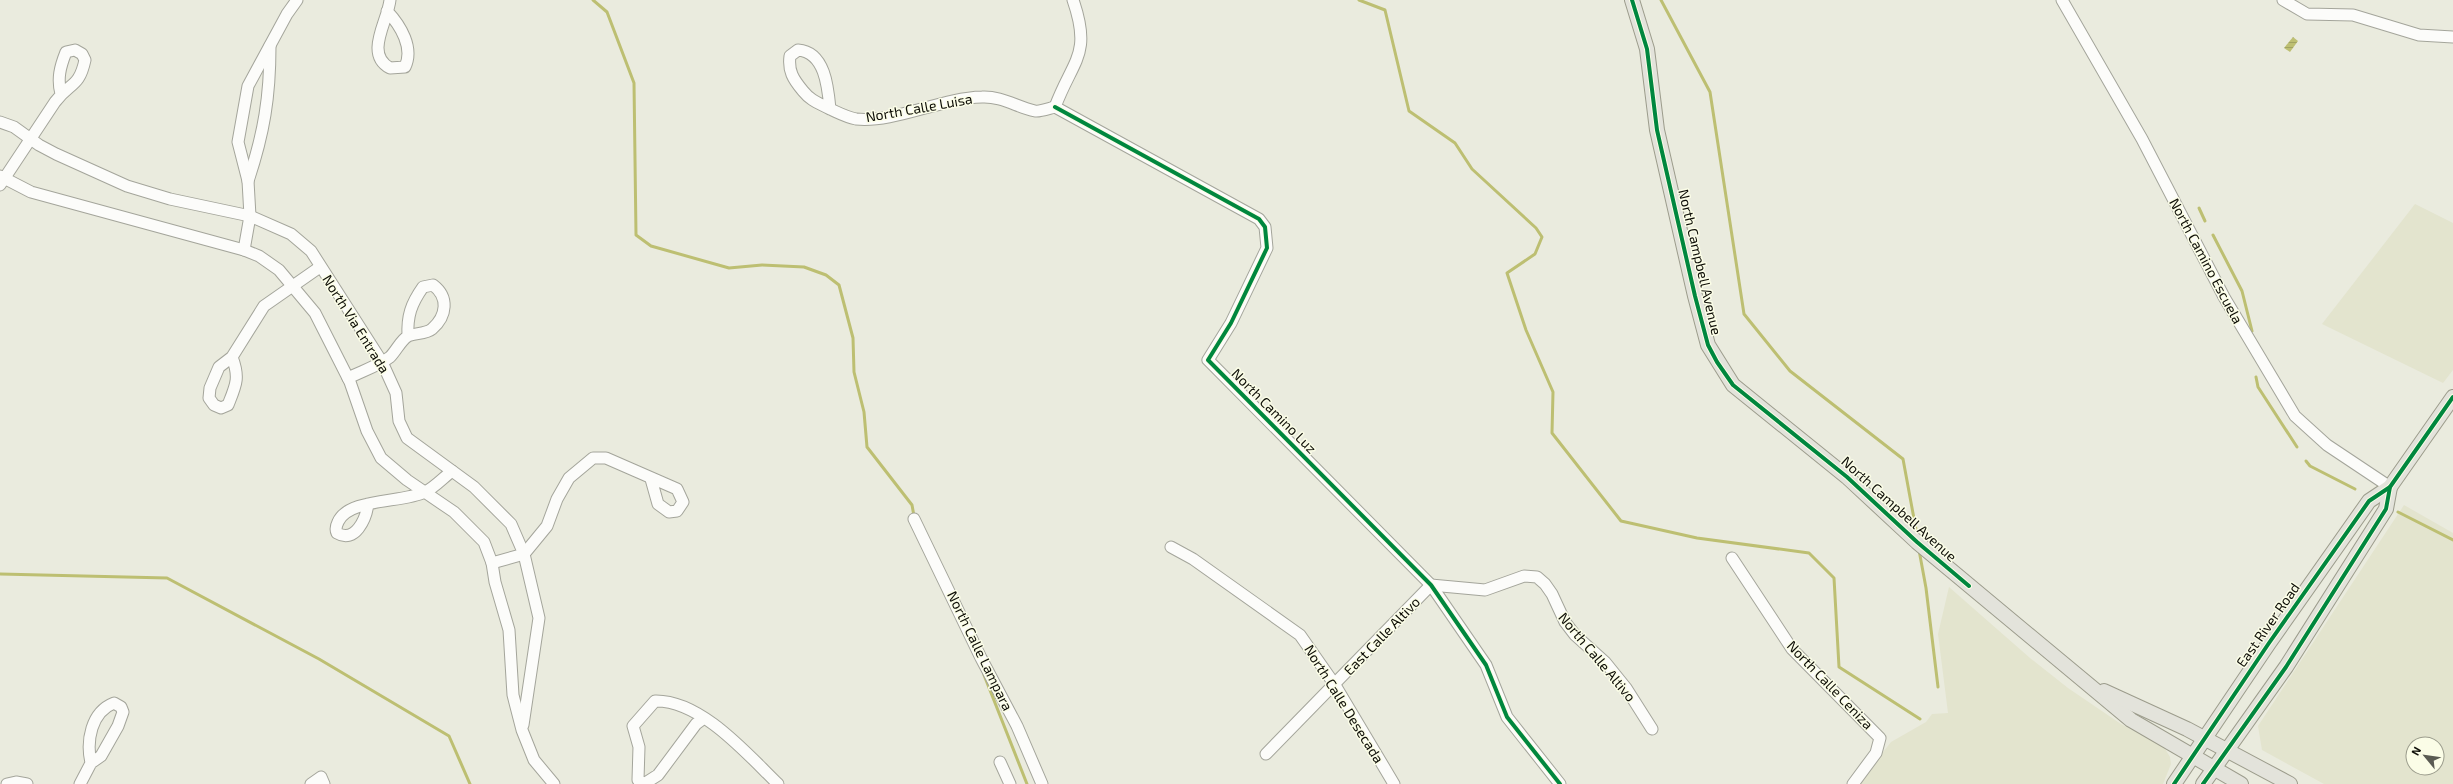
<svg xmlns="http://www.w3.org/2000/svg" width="2453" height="784" font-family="'Exo 2',sans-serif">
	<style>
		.built { fill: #e3e4ce; fill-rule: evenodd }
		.water { fill: url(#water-rules) }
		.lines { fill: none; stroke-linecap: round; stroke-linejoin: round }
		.stream { stroke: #bdbf72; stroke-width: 3 }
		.minor-casing { stroke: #a4a59b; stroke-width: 13 }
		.major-casing { stroke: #9c9c8c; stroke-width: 16 }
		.minor { stroke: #fcfcfa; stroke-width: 11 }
		.major { stroke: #e3e3db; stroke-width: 14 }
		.cycleway-casing { stroke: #fbfde7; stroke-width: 6 }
		.cycleway { stroke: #00873e; stroke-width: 4 }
		.labels { text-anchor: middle; stroke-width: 3; stroke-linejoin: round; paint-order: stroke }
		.street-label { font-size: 14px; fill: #0d0d06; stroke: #fbfde7 }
	</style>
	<defs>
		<pattern id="water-rules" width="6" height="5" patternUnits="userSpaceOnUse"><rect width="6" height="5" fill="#bdbf72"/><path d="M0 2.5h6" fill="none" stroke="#a1a361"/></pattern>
	</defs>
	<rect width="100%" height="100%" fill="#eaebde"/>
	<!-- built -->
	<g class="built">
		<polygon points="2415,204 2453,223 2453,370 2443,383 2322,324"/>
		<path d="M2404,505l49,28v251h-129l-62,-34 -4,-24zM2413,744h24v24h-24z"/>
		<polygon points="1949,587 2030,658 2068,688 2121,724 2164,747 2170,757 2171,764 2163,784 1858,784 1891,742 1926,722 1932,714 1948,713 1938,634"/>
	</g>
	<!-- water -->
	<polygon class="water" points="2293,37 2298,41 2290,52 2284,48"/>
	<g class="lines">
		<!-- stream -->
		<g class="stream">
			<polyline points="593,0 607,12 634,83 636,235 651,246 729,268 762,265 804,267 826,275 839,285 853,338 854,372 864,412 867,447 912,505 914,516"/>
			<polyline points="1359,0 1385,10 1409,111 1455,143 1472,169 1536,228 1542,237 1535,254 1507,273 1526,330 1553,392 1552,433 1621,521 1697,538 1809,553 1834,578 1839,667 1920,719"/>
			<polyline points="1661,0 1710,92 1744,314 1790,371 1903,459 1917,535"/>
			<polyline points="2199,208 2205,221"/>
			<polyline points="2213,235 2242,291 2252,331"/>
			<polyline points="2256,377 2258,387 2297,447"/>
			<polyline points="2306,461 2310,466 2355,489"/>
			<polyline points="2398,512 2453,540"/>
			<polyline points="1919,550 1926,588 1938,687"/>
			<polyline points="0,574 167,578 319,659 449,736 470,784"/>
			<polyline points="984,675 1027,784"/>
		</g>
		<defs>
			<g id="minor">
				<polyline points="2062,0 2142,139 2224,297 2295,416 2327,445 2390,487"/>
				<polyline points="2283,0 2307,14 2353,15 2419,35 2453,37"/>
				<path d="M387,11c14,15 27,37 18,56l-15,1c-26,-14 -2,-47 0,-68"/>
				<polyline points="1055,107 1259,219 1265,227 1267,248 1231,323 1208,360 1431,585 1486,665 1507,717 1560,784"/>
				<path d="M1055,107c18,-48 37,-52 18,-107"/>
				<path d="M830,109c-2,-22 -5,-57 -32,-59l-8,6c-2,15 3,23 13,35 8,10 16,12 27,18 9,4 16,8 26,10 39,4 85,-21 126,-22 19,-1 35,10 53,14 5,1 15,-3 20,-4"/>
				<polyline points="0,122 14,127 39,145 56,154 127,186 170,199 250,216 291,234 311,251 382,362 396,393 399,421 407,438 474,487 511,524 524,554 539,618 523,725"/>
				<polyline points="0,176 31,192 244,250 259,256 279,270 315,313 350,382 367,431 381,458 407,480 454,512 484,542 492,563 495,582 509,630 513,695 522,730 534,760 554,784"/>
				<path d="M248,181c16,-48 22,-84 22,-135"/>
				<path d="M0,185l55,-83c15,-20 24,-14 30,-42l-3,-6 -7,-4 -9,2c-6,15 -9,27 -5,42"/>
				<polyline points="244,250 250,216 248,181 238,142 248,86 287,14 297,0"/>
				<path d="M232,357c8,21 4,28 -4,48l-7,3 -7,-3 -5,-7 1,-10 9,-21 13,-10 32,-51 56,-39"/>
				<path d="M348,378c14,-7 30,-12 42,-21 6,-6 11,-17 18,-21 7,-3 18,-2 24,-7 15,-13 17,-32 1,-44l-10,2c-12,17 -16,29 -15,49"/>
				<path d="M368,504c-2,15 -13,40 -31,29 -2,-4 -1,-7 1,-11 10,-24 65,-19 87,-30 9,-4 18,-14 27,-21"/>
				<polyline points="914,519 981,658 1017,726 1042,784"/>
				<polyline points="1171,547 1193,559 1300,635 1335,685 1394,784"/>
				<polyline points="1732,558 1792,649 1880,738 1876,753 1853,784"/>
				<polyline points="492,563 524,554 547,526 557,499 569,478 593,458 606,458 677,489 683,502 677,511 669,512 658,504 651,479"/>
				<path d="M704,718l-8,6 -38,51 -14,9 -6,-4 1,-33 -6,-21 22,-25c46,-1 92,53 123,83"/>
				<polyline points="1266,754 1431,585 1485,590 1524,576 1537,577 1545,584 1552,594 1565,622 1575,635 1605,662 1626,688 1652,729"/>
				<polyline points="1000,762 1010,784"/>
				<polyline points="7,784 16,782 27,784"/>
				<path d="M80,784l11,-21 10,-7 17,-30 5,-14 -2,-5 -7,-4c-23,9 -28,38 -23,60"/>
				<polyline points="311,784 321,777 324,784"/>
			</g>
			<g id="major">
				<polyline points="1632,0 1647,49 1657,130 1695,296 1708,345 1733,385 1847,477 1917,542 2131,720 2241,784"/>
				<polyline points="2104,691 2187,729 2290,784"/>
				<polyline points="2174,784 2269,643 2369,501 2390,487 2453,397"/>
				<polyline points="2203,784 2286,667 2386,509 2390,487"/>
			</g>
		</defs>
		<!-- minor casing -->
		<use href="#minor" class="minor-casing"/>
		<!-- major casing -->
		<use href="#major" class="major-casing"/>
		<!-- minor -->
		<use href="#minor" class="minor"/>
		<!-- major -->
		<use href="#major" class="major"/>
		<defs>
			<g id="cycleway">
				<polyline points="1632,0 1647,49 1657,130 1695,296 1708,345 1717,362 1733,385 1847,477 1917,542 1969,586"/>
				<polyline points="1055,107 1259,219 1265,227 1267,248 1231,323 1208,360 1431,585 1486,665 1507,717 1560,784"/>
				<polyline points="2174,784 2269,643 2369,501 2390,487 2453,397"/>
				<polyline points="2203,784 2286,667 2386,509 2390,487"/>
			</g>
		</defs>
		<!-- cycleway casing -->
		<use href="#cycleway" class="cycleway-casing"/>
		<!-- cycleway -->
		<use href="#cycleway" class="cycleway"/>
	</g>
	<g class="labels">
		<!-- street labels -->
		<g class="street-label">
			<text transform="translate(919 108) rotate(-10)" y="5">North Calle Luisa</text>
			<text transform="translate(2206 261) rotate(62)" y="5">North Camino Escuela</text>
			<text transform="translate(1700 262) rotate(77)" y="5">North Campbell Avenue</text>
			<text transform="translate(356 324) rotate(58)" y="5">North Via Entrada</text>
			<text transform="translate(1274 411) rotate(45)" y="5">North Camino Luz</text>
			<text transform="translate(1899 509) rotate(42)" y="5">North Campbell Avenue</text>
			<text transform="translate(2268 625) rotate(-55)" y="5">East River Road</text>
			<text transform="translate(1382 636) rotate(-46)" y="5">East Calle Altivo</text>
			<text transform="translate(980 651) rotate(64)" y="5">North Calle Lampara</text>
			<text transform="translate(1597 657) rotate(50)" y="5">North Calle Altivo</text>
			<text transform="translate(1830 685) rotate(46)" y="5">North Calle Ceniza</text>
			<text transform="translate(1344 704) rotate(58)" y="5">North Calle Desecada</text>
		</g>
	</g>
	<!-- north arrow -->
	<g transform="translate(2425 756) rotate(299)"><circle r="19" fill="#fbfde7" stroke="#9c9d8d"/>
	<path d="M0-3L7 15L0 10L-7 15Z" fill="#5a5b52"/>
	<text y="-6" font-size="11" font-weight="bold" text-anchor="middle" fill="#0d0d06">N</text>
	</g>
</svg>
